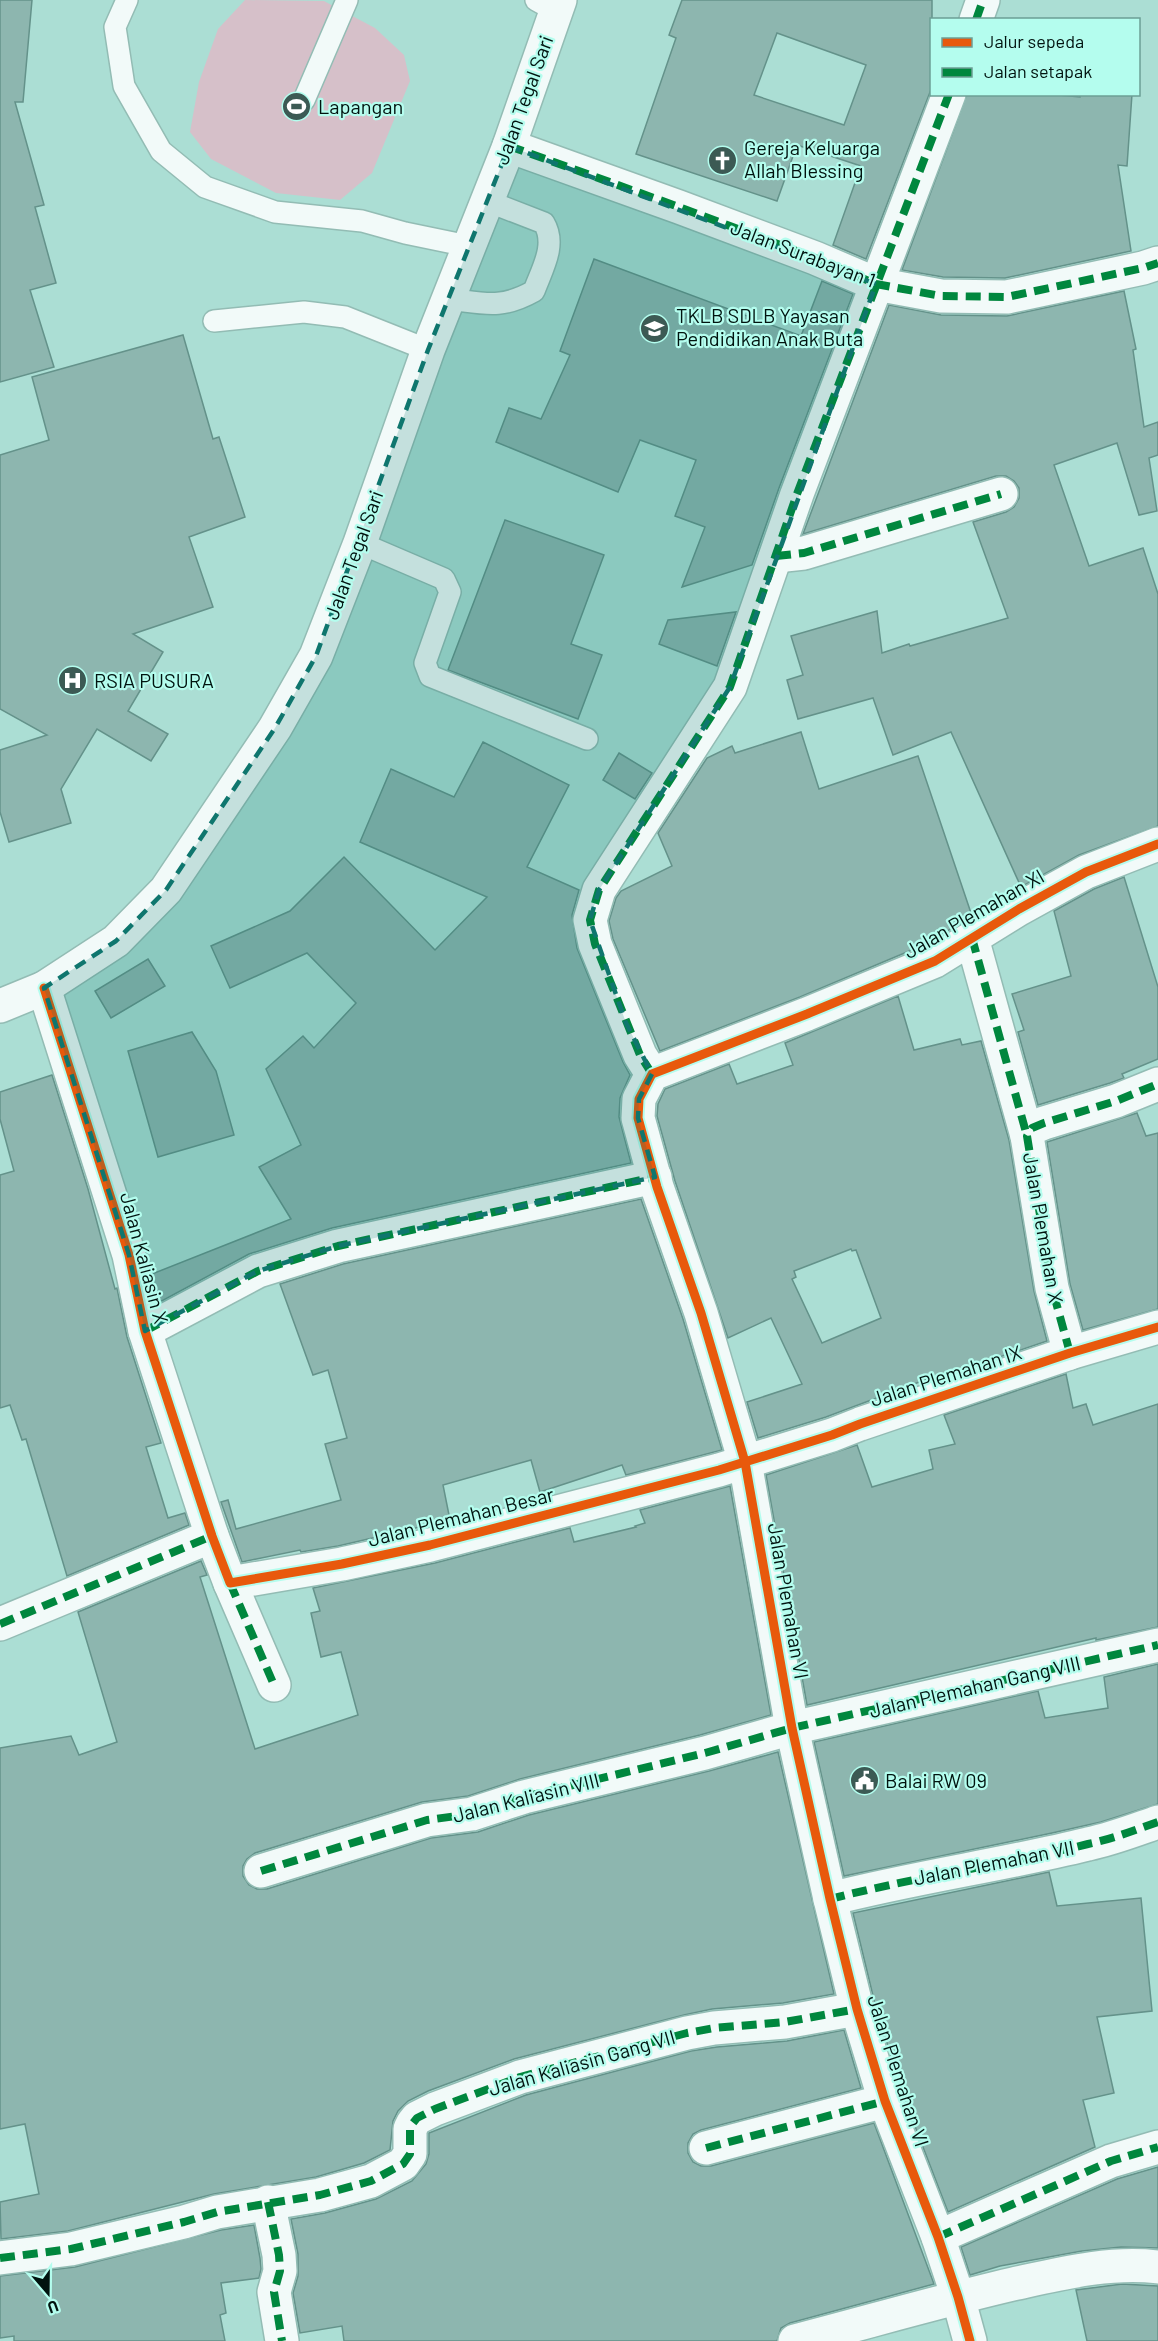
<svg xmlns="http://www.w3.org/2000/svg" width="1158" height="2341" font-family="Barlow,sans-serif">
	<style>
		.green { fill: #d6c0c9 }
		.building { fill: #8db6af; stroke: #64928a; stroke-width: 1.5; fill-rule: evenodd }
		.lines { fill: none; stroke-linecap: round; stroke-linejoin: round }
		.service-casing { stroke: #93bcb4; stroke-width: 24 }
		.minor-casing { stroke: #93bcb4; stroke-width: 36 }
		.tertiary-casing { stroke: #93bcb4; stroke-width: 36 }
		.service { stroke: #f2faf9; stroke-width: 21 }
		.minor { stroke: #f2faf9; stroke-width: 33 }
		.tertiary { stroke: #f2faf9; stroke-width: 33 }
		.quiet { stroke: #00873e; stroke-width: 8; stroke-dasharray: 15 8; stroke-linecap: butt }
		.cycleway-casing { stroke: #b4fdee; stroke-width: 13 }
		.cycleway { stroke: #e8590c; stroke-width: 9 }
		.marked { fill: #0f766e; fill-opacity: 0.2; stroke: #0f766e; stroke-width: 4.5; stroke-dasharray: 12 8; stroke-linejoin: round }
		.labels { text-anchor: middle; stroke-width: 4.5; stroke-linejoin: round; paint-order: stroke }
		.street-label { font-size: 20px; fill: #01130f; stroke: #b4fdee }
		.poi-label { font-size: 20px; fill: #01130f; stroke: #b4fdee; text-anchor: start }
	</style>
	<rect width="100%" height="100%" fill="#abded4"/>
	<!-- green -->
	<polygon class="green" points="245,0 324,1 375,28 404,55 410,81 372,173 340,200 276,193 211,159 190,132 199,82 218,29"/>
	<!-- building -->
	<g class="building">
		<polygon points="0,0 32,0 23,102 15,102 44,205 35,207 56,283 30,290 54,367 0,382"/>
		<path d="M682,0h250v87l-66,172 -33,-14 28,-79 -64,-21 -20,56 -141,-47 40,-116 -7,-3zM777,33l89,32 -22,60 -90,-30z"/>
		<polygon points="967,94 1047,94 1080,97 1080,94 1132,94 1127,166 1118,165 1131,251 1005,278 943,277 902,270"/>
		<polygon points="594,259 801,336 822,281 853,294 779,488 752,565 682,587 705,527 675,516 696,460 640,440 618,492 496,442 509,408 541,419 570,355 560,351"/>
		<polygon points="1124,291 1136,349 1133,350 1144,427 1158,422 1158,455 1149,458 1157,511 1139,515 1117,443 1054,465 1089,566 1143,548 1158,594 1158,826 1079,855 1021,887 951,732 893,755 873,698 798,719 787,680 803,675 791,636 877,611 882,653 909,644 910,646 1008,618 973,522 1006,512 1014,507 1019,498 1019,488 1014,481 1006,476 996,476 803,534 889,305 941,315 1007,316"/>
		<polygon points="183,335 213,439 219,437 245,517 189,537 213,607 133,634 163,652 128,711 168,734 151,761 97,729 61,789 71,823 9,842 0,812 0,750 47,735 0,709 0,455 49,440 32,377"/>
		<polygon points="505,520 604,555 571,644 602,655 578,719 448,670"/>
		<polygon points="736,612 717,666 659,644 668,620"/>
		<polygon points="801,732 819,789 918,756 972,916 926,944 800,997 660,1051 613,939 609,921 616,898 621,891 672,866 658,833 707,758 732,746 735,753"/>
		<polygon points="483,742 569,785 527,867 579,890 572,915 577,948 623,1062 630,1075 620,1098 619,1117 631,1163 332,1228 249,1254 158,1303 152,1274 291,1219 259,1167 301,1145 266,1069 303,1036 314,1048 356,1003 307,953 230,988 211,946 290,911 344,857 435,950 487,897 360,842 391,769 454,797"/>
		<polygon points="619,753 652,773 635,799 603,780"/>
		<polygon points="1124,877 1158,987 1158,1059 1122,1074 1124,1078 1110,1083 1038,1105 1018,1032 1024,1030 1012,994 1071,976 1054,911 1094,889"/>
		<polygon points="148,959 165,986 111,1018 95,991"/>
		<path d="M898,996l16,54 46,-11 2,6 19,-4 28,99 25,151 13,50 -116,39 -1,-2 -104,39 -68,21 -11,-36 55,-18 -31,-66 -43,20 -53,-157 -18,-65 1,-12 7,-15 64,-25 8,20 56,-19 -8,-22zM851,1249l1,2 4,-1 25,68 -59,25 -30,-64 4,-2 -2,-6z"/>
		<polygon points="192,1032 216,1071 234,1135 158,1157 128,1051"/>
		<polygon points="52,1075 88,1189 115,1289 117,1288 127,1337 161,1443 146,1447 168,1518 185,1513 189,1525 67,1576 26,1439 22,1440 10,1405 0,1408 0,1175 14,1171 0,1119 0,1092"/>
		<polygon points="1137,1113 1146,1136 1158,1133 1158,1309 1083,1330 1070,1284 1047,1142"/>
		<polygon points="641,1199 683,1319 722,1450 626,1475 622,1465 540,1492 531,1460 443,1485 450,1520 338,1546 301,1552 300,1550 242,1562 221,1502 228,1500 236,1529 341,1500 325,1444 347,1438 328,1370 313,1375 280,1284 343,1264"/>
		<polygon points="1066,1374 1073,1408 1086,1404 1093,1425 1158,1404 1158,1627 1096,1640 1096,1638 807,1705 766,1475 857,1445 872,1487 933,1469 929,1450 955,1444 944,1415"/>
		<polygon points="730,1486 771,1715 700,1735 520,1779 468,1796 422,1802 255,1853 247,1859 243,1866 243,1876 249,1885 257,1889 267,1889 431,1838 478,1832 529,1815 709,1771 778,1752 834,1994 783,2003 712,2009 684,2015 514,2059 428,2091 408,2101 398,2111 393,2121 390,2150 364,2163 316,2177 214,2194 68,2231 1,2239 0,2202 39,2194 25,2124 0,2129 0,1748 71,1736 79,1755 117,1742 78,1612 201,1561 207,1575 200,1577 255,1749 358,1715 341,1652 321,1657 311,1613 320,1611 313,1588 435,1563 570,1528 574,1542 636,1527 635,1526 645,1523 640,1510"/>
		<polygon points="1158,1664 1158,1804 1101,1822 1052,1833 844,1876 814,1742 1038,1691 1045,1718 1108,1708 1104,1677"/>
		<polygon points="1049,1872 1057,1906 1141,1898 1152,2011 1097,2017 1114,2093 1083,2100 1095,2147 948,2212 903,2095 875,2004 853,1913"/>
		<polygon points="844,2030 861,2088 701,2130 693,2134 688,2143 688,2153 693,2162 701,2166 711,2166 874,2123 934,2284 790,2323 781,2328 777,2341 344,2341 342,2326 300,2333 293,2293 298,2276 298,2254 291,2219 325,2213 376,2199 412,2181 426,2164 429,2154 429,2133 526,2095 691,2051 717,2047 787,2041"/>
		<polygon points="1158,2167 1158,2248 1121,2247 1082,2251 1000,2266 970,2275 961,2247 1117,2179"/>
		<polygon points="254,2225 260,2258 261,2269 259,2278 221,2283 226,2313 220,2315 225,2341 14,2341 14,2336 0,2338 0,2276 75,2267 221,2230"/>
		<polygon points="1122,2284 1158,2286 1158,2341 1087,2341 1076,2290"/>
	</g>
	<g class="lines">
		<defs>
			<g id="service">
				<polyline points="127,0 115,27 124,86 161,151 205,187 275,212 362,221 405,233 468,246"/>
				<polyline points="536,0 556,11"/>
				<polyline points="304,100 347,0"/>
				<path d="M448,299c36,4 52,11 86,-8 8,-22 23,-46 10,-68l-57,-22"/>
				<polyline points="214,321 304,312 345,317 428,350"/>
				<polyline points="360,543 444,579 450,592 425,663 430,676 587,739"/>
			</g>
			<g id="minor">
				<polyline points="976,20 983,0"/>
				<polyline points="509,146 679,207 815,258 876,284 941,296 1007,297 1143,268 1158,263"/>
				<polyline points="776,556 804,553 1001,494"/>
				<polyline points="972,938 1027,1136"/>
				<polyline points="44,988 129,1255 145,1331 212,1536 230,1583 342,1564 430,1545 719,1470 832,1435 860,1424 1070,1353 1158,1327"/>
				<polyline points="652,1074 640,1055 595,944 590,920 599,890 730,687 797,494 949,94"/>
				<polyline points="145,1331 258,1271 338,1246 655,1177"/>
				<polyline points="1070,1353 1052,1288 1027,1136 1032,1128 1044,1123 1116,1101 1158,1084"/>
				<polyline points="230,1583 274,1685"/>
				<polyline points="0,1624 212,1536"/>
				<polyline points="261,1871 427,1820 472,1814 524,1797 705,1753 792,1728 1158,1645"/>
				<path d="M830,1899c85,-22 173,-34 258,-55 24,-5 47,-14 70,-22"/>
				<polyline points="706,2148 885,2101"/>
				<polyline points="268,2202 279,2255 280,2271 274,2292 282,2341"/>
				<polyline points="938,2237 1111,2161 1158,2147"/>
				<polyline points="0,2258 71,2249 184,2222 217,2212 320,2195 371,2181 403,2164 410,2154 410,2129 413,2123 417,2118 435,2109 520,2077 687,2033 714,2028 785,2022 857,2009"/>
				<path d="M795,2341c73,-19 145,-40 218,-57 46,-10 97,-23 145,-17"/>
				<polyline points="970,2341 958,2297 938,2237 885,2101 857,2009 830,1899 792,1728 745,1462 701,1313 657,1187 638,1118 639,1099 652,1074 807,1014 935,961 1019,909 1086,872 1158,844"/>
			</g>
			<polyline id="tertiary" points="0,1006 44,988 116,941 166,890 275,728 316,656 360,543 428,350 509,146 560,0"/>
		</defs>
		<!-- service casing -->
		<use href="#service" class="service-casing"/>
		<!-- minor casing -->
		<use href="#minor" class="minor-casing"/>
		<!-- tertiary casing -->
		<use href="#tertiary" class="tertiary-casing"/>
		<!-- service -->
		<use href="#service" class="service"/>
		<!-- minor -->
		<use href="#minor" class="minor"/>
		<!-- tertiary -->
		<use href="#tertiary" class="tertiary"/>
		<!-- quiet -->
		<g class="quiet">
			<polyline points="976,20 983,0"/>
			<polyline points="509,146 679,207 815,258 876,284 941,296 1007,297 1143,268 1158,263"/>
			<polyline points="776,556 804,553 1001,494"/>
			<polyline points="972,938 1027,1136"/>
			<polyline points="652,1074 640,1055 595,944 590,920 599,890 730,687 797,494 949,94"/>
			<polyline points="145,1331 258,1271 338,1246 655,1177"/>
			<polyline points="1070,1353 1052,1288 1027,1136 1032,1128 1044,1123 1116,1101 1158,1084"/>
			<polyline points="230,1583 274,1685"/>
			<polyline points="0,1624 212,1536"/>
			<polyline points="261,1871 427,1820 472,1814 524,1797 705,1753 792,1728 1158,1645"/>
			<path d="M830,1899c85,-22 173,-34 258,-55 24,-5 47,-14 70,-22"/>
			<polyline points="706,2148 885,2101 887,2104"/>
			<polyline points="268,2202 279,2255 280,2271 274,2292 282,2341"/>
			<polyline points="938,2237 1111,2161 1158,2147"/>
			<polyline points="0,2258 71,2249 184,2222 217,2212 320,2195 371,2181 403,2164 410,2154 410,2129 413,2123 417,2118 435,2109 520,2077 687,2033 714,2028 785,2022 857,2009"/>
		</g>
		<defs>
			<g id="cycleway">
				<polyline points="44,988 129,1255 145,1331 212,1536 230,1583 342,1564 430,1545 719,1470 832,1435 860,1424 1070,1353 1158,1327"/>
				<polyline points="970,2341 958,2297 938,2237 885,2101 857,2009 830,1899 792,1728 745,1462 701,1313 657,1187 638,1118 639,1099 652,1074 807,1014 935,961 1019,909 1086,872 1158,844"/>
			</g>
		</defs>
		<!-- cycleway casing -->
		<use href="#cycleway" class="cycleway-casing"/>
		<!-- cycleway -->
		<use href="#cycleway" class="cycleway"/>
	</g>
	<!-- marked area -->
	<path class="marked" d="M509,146l367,138 -146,403 -131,203 -9,30 36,103 26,51 -13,25 -1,19 17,59 -317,69 -80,25 -113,60 -16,-76 -85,-267 72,-47 50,-51 109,-162 41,-72 112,-306z"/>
	<!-- icons -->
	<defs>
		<symbol id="stadium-disc" viewBox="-11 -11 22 22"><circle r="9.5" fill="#3c5a54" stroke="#b4fdee"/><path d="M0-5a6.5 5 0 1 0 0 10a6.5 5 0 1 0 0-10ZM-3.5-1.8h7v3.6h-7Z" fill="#fff"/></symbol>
		<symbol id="church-disc" viewBox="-11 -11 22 22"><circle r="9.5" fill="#3c5a54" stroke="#b4fdee"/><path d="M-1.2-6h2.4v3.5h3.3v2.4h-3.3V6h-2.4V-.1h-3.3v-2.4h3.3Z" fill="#fff"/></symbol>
		<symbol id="school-disc" viewBox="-11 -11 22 22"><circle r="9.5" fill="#3c5a54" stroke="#b4fdee"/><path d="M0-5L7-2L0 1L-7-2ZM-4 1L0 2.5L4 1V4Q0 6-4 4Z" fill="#fff"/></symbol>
		<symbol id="hospital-disc" viewBox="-11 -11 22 22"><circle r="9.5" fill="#3c5a54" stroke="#b4fdee"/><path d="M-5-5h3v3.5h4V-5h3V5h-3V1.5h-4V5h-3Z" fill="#fff"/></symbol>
		<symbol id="civic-disc" viewBox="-11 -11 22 22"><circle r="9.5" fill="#3c5a54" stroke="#b4fdee"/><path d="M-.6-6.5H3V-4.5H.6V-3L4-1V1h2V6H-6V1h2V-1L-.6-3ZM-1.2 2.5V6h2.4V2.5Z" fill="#fff"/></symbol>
	</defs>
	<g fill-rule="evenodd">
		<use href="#stadium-disc" x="280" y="90" width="33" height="33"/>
		<use href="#church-disc" x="706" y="144" width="33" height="33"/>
		<use href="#school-disc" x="638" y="312" width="33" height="33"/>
		<use href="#hospital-disc" x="56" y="664" width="33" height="33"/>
		<use href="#civic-disc" x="848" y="1764" width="33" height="33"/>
	</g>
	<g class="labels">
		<!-- street labels -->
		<g class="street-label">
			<text transform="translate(524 100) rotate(-70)" y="7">Jalan Tegal Sari</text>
			<text transform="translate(803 254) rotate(21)" y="7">Jalan Surabayan 1</text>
			<text transform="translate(354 555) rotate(-70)" y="7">Jalan Tegal Sari</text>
			<text transform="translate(974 914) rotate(-30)" y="7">Jalan Plemahan XI</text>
			<text transform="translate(1043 1228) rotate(80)" y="7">Jalan Plemahan X</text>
			<text transform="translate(144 1258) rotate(75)" y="7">Jalan Kaliasin X</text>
			<text transform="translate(946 1376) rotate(-18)" y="7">Jalan Plemahan IX</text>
			<text transform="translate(461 1517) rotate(-14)" y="7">Jalan Plemahan Besar</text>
			<text transform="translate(788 1601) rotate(80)" y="7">Jalan Plemahan VI</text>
			<text transform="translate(975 1687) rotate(-13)" y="7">Jalan Plemahan Gang VIII</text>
			<text transform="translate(526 1798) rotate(-14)" y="7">Jalan Kaliasin VIII</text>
			<text transform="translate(994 1863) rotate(-11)" y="7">Jalan Plemahan VII</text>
			<text transform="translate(582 2063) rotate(-16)" y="7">Jalan Kaliasin Gang VII</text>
			<text transform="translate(898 2071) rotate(72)" y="7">Jalan Plemahan VI</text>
		</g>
		<!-- poi labels -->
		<g class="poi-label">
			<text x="318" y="114">Lapangan</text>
			<text x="744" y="155">Gereja Keluarga<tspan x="744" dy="23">Allah Blessing</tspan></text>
			<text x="676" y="323">TKLB SDLB Yayasan<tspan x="676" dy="23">Pendidikan Anak Buta</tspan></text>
			<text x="94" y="688">RSIA PUSURA</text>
			<text x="885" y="1788">Balai RW 09</text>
		</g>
	</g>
	<!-- legend -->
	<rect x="930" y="18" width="210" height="78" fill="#b4fdee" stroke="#6c9f95" stroke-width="1.5"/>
	<rect x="942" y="38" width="30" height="9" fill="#e8590c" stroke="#6c9f95" stroke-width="1.5"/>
	<text x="984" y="48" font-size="18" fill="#01130f">Jalur sepeda</text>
	<rect x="942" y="68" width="30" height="9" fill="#00873e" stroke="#6c9f95" stroke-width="1.5"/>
	<text x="984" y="78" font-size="18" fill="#01130f">Jalan setapak</text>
	<!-- north arrow -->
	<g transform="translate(48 2293) rotate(160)" stroke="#b4fdee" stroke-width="4.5" paint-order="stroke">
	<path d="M0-4.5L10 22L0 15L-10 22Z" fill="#01130f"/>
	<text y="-9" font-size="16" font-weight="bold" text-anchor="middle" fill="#01130f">U</text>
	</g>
</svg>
